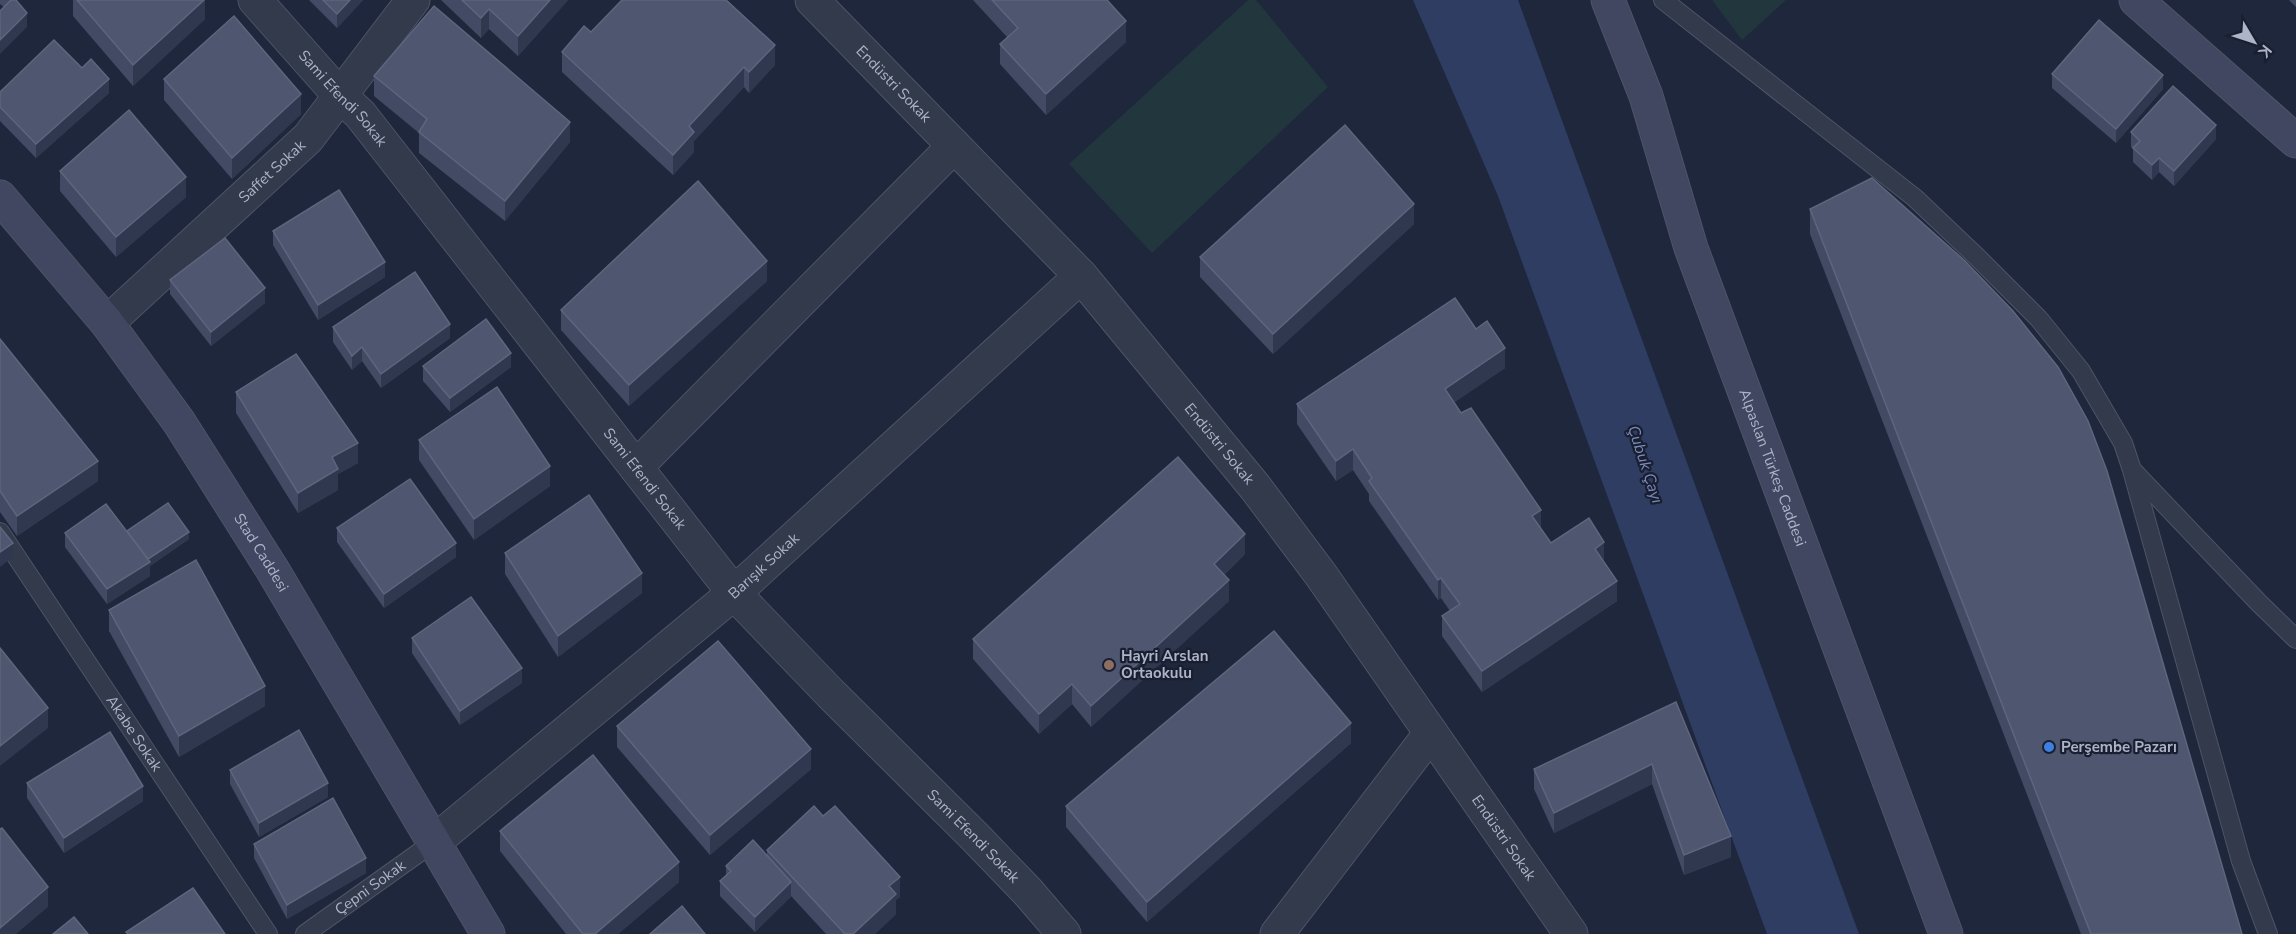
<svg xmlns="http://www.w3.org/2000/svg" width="2296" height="934" font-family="'Nunito Sans',sans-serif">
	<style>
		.green { fill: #21363d }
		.water { fill: #2f3d63 }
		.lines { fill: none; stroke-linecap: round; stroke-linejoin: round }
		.lane-casing { stroke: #4e5467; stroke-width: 20 }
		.street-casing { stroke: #4e5467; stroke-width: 35 }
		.secondary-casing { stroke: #4e5467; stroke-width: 35 }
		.lane { stroke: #333a4c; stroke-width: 18 }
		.street { stroke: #333a4c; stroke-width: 33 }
		.secondary { stroke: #414760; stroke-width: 33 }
		.wall { fill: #434b64 }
		.shaded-wall { fill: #303850 }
		.building { fill: #4f566f; stroke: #5e657d; stroke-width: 1.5 }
		.education-dot { fill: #8d6e63; stroke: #191f31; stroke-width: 2 }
		.shop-dot { fill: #3f7fe0; stroke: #191f31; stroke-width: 2 }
		.labels { text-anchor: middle; stroke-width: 4.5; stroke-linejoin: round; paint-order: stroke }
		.street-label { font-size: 15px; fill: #aeb4c8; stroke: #191f31 }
		.poi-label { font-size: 15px; font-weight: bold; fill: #aeb4c8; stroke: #191f31; text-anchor: start }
		.water-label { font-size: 16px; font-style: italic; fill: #7a8bb8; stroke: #191f31 }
	</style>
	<rect width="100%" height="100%" fill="#1f273c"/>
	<!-- green -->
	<g class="green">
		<polygon points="1248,0 1256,0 1328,87 1152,253 1069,164"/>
		<polygon points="1712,0 1786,0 1742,40"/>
	</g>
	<!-- water -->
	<polygon class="water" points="1413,0 1518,0 1859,934 1767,934 1498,196"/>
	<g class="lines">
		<defs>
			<g id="lane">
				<polyline points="1663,0 1915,198 1976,256 2039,319 2081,371 2123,443 2132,470 2241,861 2268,934"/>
				<polyline points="2134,472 2258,602 2296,639"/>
				<path id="s1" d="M0,532l268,402"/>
				<path id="s2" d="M305,934l129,-92"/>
			</g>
			<g id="street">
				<path id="s3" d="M255,0l86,97 19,17 374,479 97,101 145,144 52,54 36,42"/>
				<path id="s4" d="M812,0l269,276 174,211 66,88 250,359"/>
				<path id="s5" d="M107,323l201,-185 105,-138"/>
				<polyline points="636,467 954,146"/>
				<path id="s6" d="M434,842l300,-249 347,-317"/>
				<polyline points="1277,934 1431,733"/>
			</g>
			<g id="secondary">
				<path id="s7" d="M1608,0l38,96 45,152 255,686"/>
				<polyline points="2136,0 2296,141"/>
				<path id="s8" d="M0,197l107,126 72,99 93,147 216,365"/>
			</g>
		</defs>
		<!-- lane casing -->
		<use href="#lane" class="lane-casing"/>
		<!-- street casing -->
		<use href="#street" class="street-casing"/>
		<!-- secondary casing -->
		<use href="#secondary" class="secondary-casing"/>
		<!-- lane -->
		<use href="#lane" class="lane"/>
		<!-- street -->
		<use href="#street" class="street"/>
		<!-- secondary -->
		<use href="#secondary" class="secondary"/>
	</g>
	<!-- wall -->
	<g class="wall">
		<polygon points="0,0 17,0 16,1 27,27 0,4"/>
		<polygon points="73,0 205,0 205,19 133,86 73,16"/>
		<polygon points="309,0 363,0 337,28"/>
		<polygon points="441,0 568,0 518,56 489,29 481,38"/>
		<polygon points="973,0 1107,0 1126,42 1046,115 1000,64 1000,44 1007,37"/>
		<polygon points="2289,0 2296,0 2296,7"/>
		<polygon points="591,32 775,65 749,93 744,87 694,141 694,152 673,175 562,72 562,52"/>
		<polygon points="2052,74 2163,89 2116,143 2052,88"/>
		<polygon points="374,76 570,142 505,221 419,153 419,133 374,96"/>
		<polygon points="164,79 301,114 232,179 164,100"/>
		<polygon points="0,92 109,93 36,158 0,121"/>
		<polygon points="2131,132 2216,139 2174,186 2159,172 2152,180 2133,162 2133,149 2131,147"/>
		<polygon points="60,171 186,197 116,257 60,191"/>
		<polygon points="1810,209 2242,934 2081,934 1810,234"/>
		<polygon points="1414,224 1273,354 1200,277 1200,257"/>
		<polygon points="273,231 385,277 318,320 273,245"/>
		<polygon points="170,280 265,303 211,346 170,294"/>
		<polygon points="767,281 629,406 561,330 561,310"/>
		<polygon points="333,327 450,338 381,388 362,361 352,370 333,342"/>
		<polygon points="1476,329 1505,368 1454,402 1551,543 1604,563 1617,601 1482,692 1442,636 1442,616 1450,611 1441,598 1438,600 1369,501 1369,494 1353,470 1336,481 1297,424 1297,404"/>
		<polygon points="0,339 98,481 17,536 0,512"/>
		<polygon points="423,366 511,367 450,412 423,381"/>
		<polygon points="236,392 358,463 338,474 338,490 298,513 236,413"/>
		<polygon points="419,440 550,486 474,540 419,460"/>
		<polygon points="337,528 456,557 384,608 337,542"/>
		<polygon points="127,531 189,539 150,566 150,576 107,604 65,547 65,533"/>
		<polygon points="505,553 642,593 558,657 505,574"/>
		<polygon points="1245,554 1224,575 1229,601 1091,727 1072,704 1039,734 973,659 973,639"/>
		<polygon points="109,610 265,706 179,757 109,631"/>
		<polygon points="412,638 522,683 460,725 412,653"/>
		<polygon points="1676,702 1731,857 1684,875 1652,784 1554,833 1534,789 1534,769"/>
		<polygon points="617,726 811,769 710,855 617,747"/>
		<polygon points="1351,743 1147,922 1066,827 1066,806"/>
		<polygon points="230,770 328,797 259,837 230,784"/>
		<polygon points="27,783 143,801 64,853 27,798"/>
		<polygon points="823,816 900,897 896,900 896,914 875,934 826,934 791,896 755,932 720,896 720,881 726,875 726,866 767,856 767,850"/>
		<polygon points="500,831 679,882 618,934 566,934 500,851"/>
		<polygon points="254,844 366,873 287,919 254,858"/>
	</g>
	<!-- shaded-wall -->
	<g class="shaded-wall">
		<polygon points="204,0 205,0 205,19 133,86 133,65"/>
		<polygon points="350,0 363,0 337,28 337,14"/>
		<polygon points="550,0 568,0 518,56 518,36"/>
		<polygon points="489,9 489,29 481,38 481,18"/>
		<polygon points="27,13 27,27 0,54 0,40"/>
		<polygon points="1126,21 1126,42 1046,115 1046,94"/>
		<polygon points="775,45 775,65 749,93 749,72"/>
		<polygon points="744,67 744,87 694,141 694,152 673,175 673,155 689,126"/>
		<polygon points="2163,75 2163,89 2116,143 2116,129"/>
		<polygon points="109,79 109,93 36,158 36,144"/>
		<polygon points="301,94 301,114 232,179 232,158"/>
		<polygon points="570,122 570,142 505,221 505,201"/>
		<polygon points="2216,125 2216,139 2174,186 2174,171"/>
		<polygon points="2159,158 2159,172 2152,180 2152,165"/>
		<polygon points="186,177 186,197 116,257 116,237"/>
		<polygon points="1414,204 1414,224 1273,354 1273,334"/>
		<polygon points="767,261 767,281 629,406 629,385"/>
		<polygon points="385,262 385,277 318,320 318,305"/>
		<polygon points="265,288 265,303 211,346 211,332"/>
		<polygon points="450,324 450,338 381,388 381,374"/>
		<polygon points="362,347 362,361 352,370 352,356"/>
		<polygon points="1505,348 1505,368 1445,409 1445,389"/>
		<polygon points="511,353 511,367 450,412 450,398"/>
		<polygon points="358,443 358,463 338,474 338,490 298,513 298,493 332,457"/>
		<polygon points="1353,449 1353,470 1336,481 1336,461"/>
		<polygon points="98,461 98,481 17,536 17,516"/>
		<polygon points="550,466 550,486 474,540 474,519"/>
		<polygon points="1541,510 1541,530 1532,516"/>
		<polygon points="189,532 189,539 150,566 150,576 107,604 107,589 145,562"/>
		<polygon points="1245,534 1245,554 1214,584 1214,564"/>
		<polygon points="1604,542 1604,563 1595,549"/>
		<polygon points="13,543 13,557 0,567 0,552"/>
		<polygon points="456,543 456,557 384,608 384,594"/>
		<polygon points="642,573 642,593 558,657 558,636"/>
		<polygon points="1441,578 1441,598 1438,600 1438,580"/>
		<polygon points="1229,580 1229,601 1091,727 1091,706"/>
		<polygon points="1617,581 1617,601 1482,692 1482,671"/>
		<polygon points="522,668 522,683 460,725 460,711"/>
		<polygon points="1072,684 1072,704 1039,734 1039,714"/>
		<polygon points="265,686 265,706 179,757 179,736"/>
		<polygon points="48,708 48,728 0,766 0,746"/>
		<polygon points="1351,723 1351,743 1147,922 1147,902"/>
		<polygon points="811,749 811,769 710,855 710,835"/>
		<polygon points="1652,764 1652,784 1554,833 1554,813"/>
		<polygon points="328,783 328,797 259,837 259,823"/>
		<polygon points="143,786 143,801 64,853 64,838"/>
		<polygon points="1731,836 1731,857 1684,875 1684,855"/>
		<polygon points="366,858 366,873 287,919 287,905"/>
		<polygon points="679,862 679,882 618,934 595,934"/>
		<polygon points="900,877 900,897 896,900 896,914 875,934 853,934 889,886"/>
		<polygon points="791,882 791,897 755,932 755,917"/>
		<polygon points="48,887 48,907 16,934 0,934 0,928"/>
	</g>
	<!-- building -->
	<g class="building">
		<polygon points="11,0 16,0 27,13 0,40 0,11"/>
		<polygon points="77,0 204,0 133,65"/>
		<polygon points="323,0 350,0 337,14"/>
		<polygon points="462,0 550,0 518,36 489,9 481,18"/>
		<polygon points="622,0 726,0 775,45 749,72 744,67 689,126 694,132 673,155 562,52 584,26 591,32"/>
		<polygon points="992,0 1107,0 1126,21 1046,94 1000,44 1018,28"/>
		<polygon points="434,6 570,122 505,201 419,132 427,119 374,76"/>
		<polygon points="234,16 301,94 232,158 164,79"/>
		<polygon points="2099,20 2163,75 2116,129 2052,74"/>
		<polygon points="54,40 82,68 91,59 109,79 36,144 0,107 0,92"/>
		<polygon points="2173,86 2216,125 2174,171 2159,158 2152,165 2133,148 2140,141 2131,132"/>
		<polygon points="129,110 186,177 116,237 60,171"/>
		<polygon points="1345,125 1414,204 1273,334 1200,257"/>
		<polygon points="1872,178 1965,261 2013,311 2058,367 2088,421 2107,471 2242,934 2091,934 1810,209"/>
		<polygon points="698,181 767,261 629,385 561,310"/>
		<polygon points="339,190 385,262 318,305 273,231"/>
		<polygon points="225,238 265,288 211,332 170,280"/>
		<polygon points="415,272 450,324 381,374 362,347 352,356 333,327"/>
		<polygon points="1455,298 1476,329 1487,321 1505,348 1445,389 1461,413 1471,408 1541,510 1532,516 1551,543 1589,518 1604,542 1595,549 1617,581 1482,671 1442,616 1460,604 1441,578 1438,580 1369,481 1372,478 1353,449 1336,461 1297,404"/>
		<polygon points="486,319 511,353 450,398 423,366"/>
		<polygon points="0,339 98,461 17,516 0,491"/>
		<polygon points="296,354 358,443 332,457 338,469 298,493 236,392"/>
		<polygon points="497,387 550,466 474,519 419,440"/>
		<polygon points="1178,457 1245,534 1214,564 1229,580 1091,706 1072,684 1039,714 973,639"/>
		<polygon points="410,479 456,543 384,594 337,528"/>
		<polygon points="589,495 642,573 558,636 505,553"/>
		<polygon points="168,503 189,532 148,559 127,531"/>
		<polygon points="106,504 150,562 107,589 65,533"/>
		<polygon points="0,527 13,543 0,552"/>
		<polygon points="196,560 265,686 179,736 109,610"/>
		<polygon points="471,597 522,668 460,711 412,638"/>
		<polygon points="1274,631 1351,723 1147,902 1066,806"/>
		<polygon points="718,641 811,749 710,835 617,726"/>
		<polygon points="0,648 48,708 0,746"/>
		<polygon points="1676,702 1731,836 1684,855 1652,764 1554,813 1534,769"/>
		<polygon points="299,730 328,783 259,823 230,770"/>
		<polygon points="110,732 143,786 64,838 27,783"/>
		<polygon points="593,755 679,862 595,934 583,934 500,831"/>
		<polygon points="333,798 366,858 287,905 254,844"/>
		<polygon points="814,806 823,816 835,806 900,877 889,886 896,894 853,934 845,934 767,850"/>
		<polygon points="2,828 48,887 0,928 0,829"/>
		<polygon points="753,840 791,882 755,917 720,881 731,871 726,866"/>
		<polygon points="193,888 225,934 128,934 126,932"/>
		<polygon points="682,906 705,934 650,934"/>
		<polygon points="74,917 88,934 53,934"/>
	</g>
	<!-- markers -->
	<circle class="education-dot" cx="1109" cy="665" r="6"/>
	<circle class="shop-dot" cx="2049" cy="747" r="6"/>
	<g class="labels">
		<!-- street labels -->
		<g class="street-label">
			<text dy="5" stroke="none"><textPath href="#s4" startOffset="117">Endüstri Sokak</textPath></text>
			<text dy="5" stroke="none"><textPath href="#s3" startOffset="132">Sami Efendi Sokak</textPath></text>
			<text dy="5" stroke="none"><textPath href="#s5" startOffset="224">Saffet Sokak</textPath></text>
			<text dy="5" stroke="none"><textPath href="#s4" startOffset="603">Endüstri Sokak</textPath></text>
			<text dy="5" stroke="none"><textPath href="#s7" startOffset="496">Alpaslan Türkeş Caddesi</textPath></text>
			<text dy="5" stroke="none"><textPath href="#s3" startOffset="618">Sami Efendi Sokak</textPath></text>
			<text dy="5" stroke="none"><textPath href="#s8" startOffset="442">Stad Caddesi</textPath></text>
			<text dy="5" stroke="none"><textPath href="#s6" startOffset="430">Barışık Sokak</textPath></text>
			<text dy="5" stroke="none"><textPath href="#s1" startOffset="242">Akabe Sokak</textPath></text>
			<text dy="5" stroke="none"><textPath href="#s3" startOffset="1104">Sami Efendi Sokak</textPath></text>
			<text dy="5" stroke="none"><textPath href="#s4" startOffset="1089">Endüstri Sokak</textPath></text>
			<text dy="5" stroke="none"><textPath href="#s2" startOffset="80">Çepni Sokak</textPath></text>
		</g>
		<!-- poi labels -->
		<g class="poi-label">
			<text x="1121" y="661">Hayri Arslan<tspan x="1121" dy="17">Ortaokulu</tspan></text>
			<text x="2061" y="752">Perşembe Pazarı</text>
		</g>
		<!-- water labels -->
		<g class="water-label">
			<text transform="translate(1646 464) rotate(72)" y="6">Çubuk Çayı</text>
		</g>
	</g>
	<!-- north arrow -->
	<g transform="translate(2254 42) rotate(129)" stroke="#191f31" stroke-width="4.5" paint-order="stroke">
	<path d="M0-4.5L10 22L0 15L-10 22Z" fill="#aeb4c8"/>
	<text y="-9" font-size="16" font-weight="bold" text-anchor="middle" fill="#aeb4c8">K</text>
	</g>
</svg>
